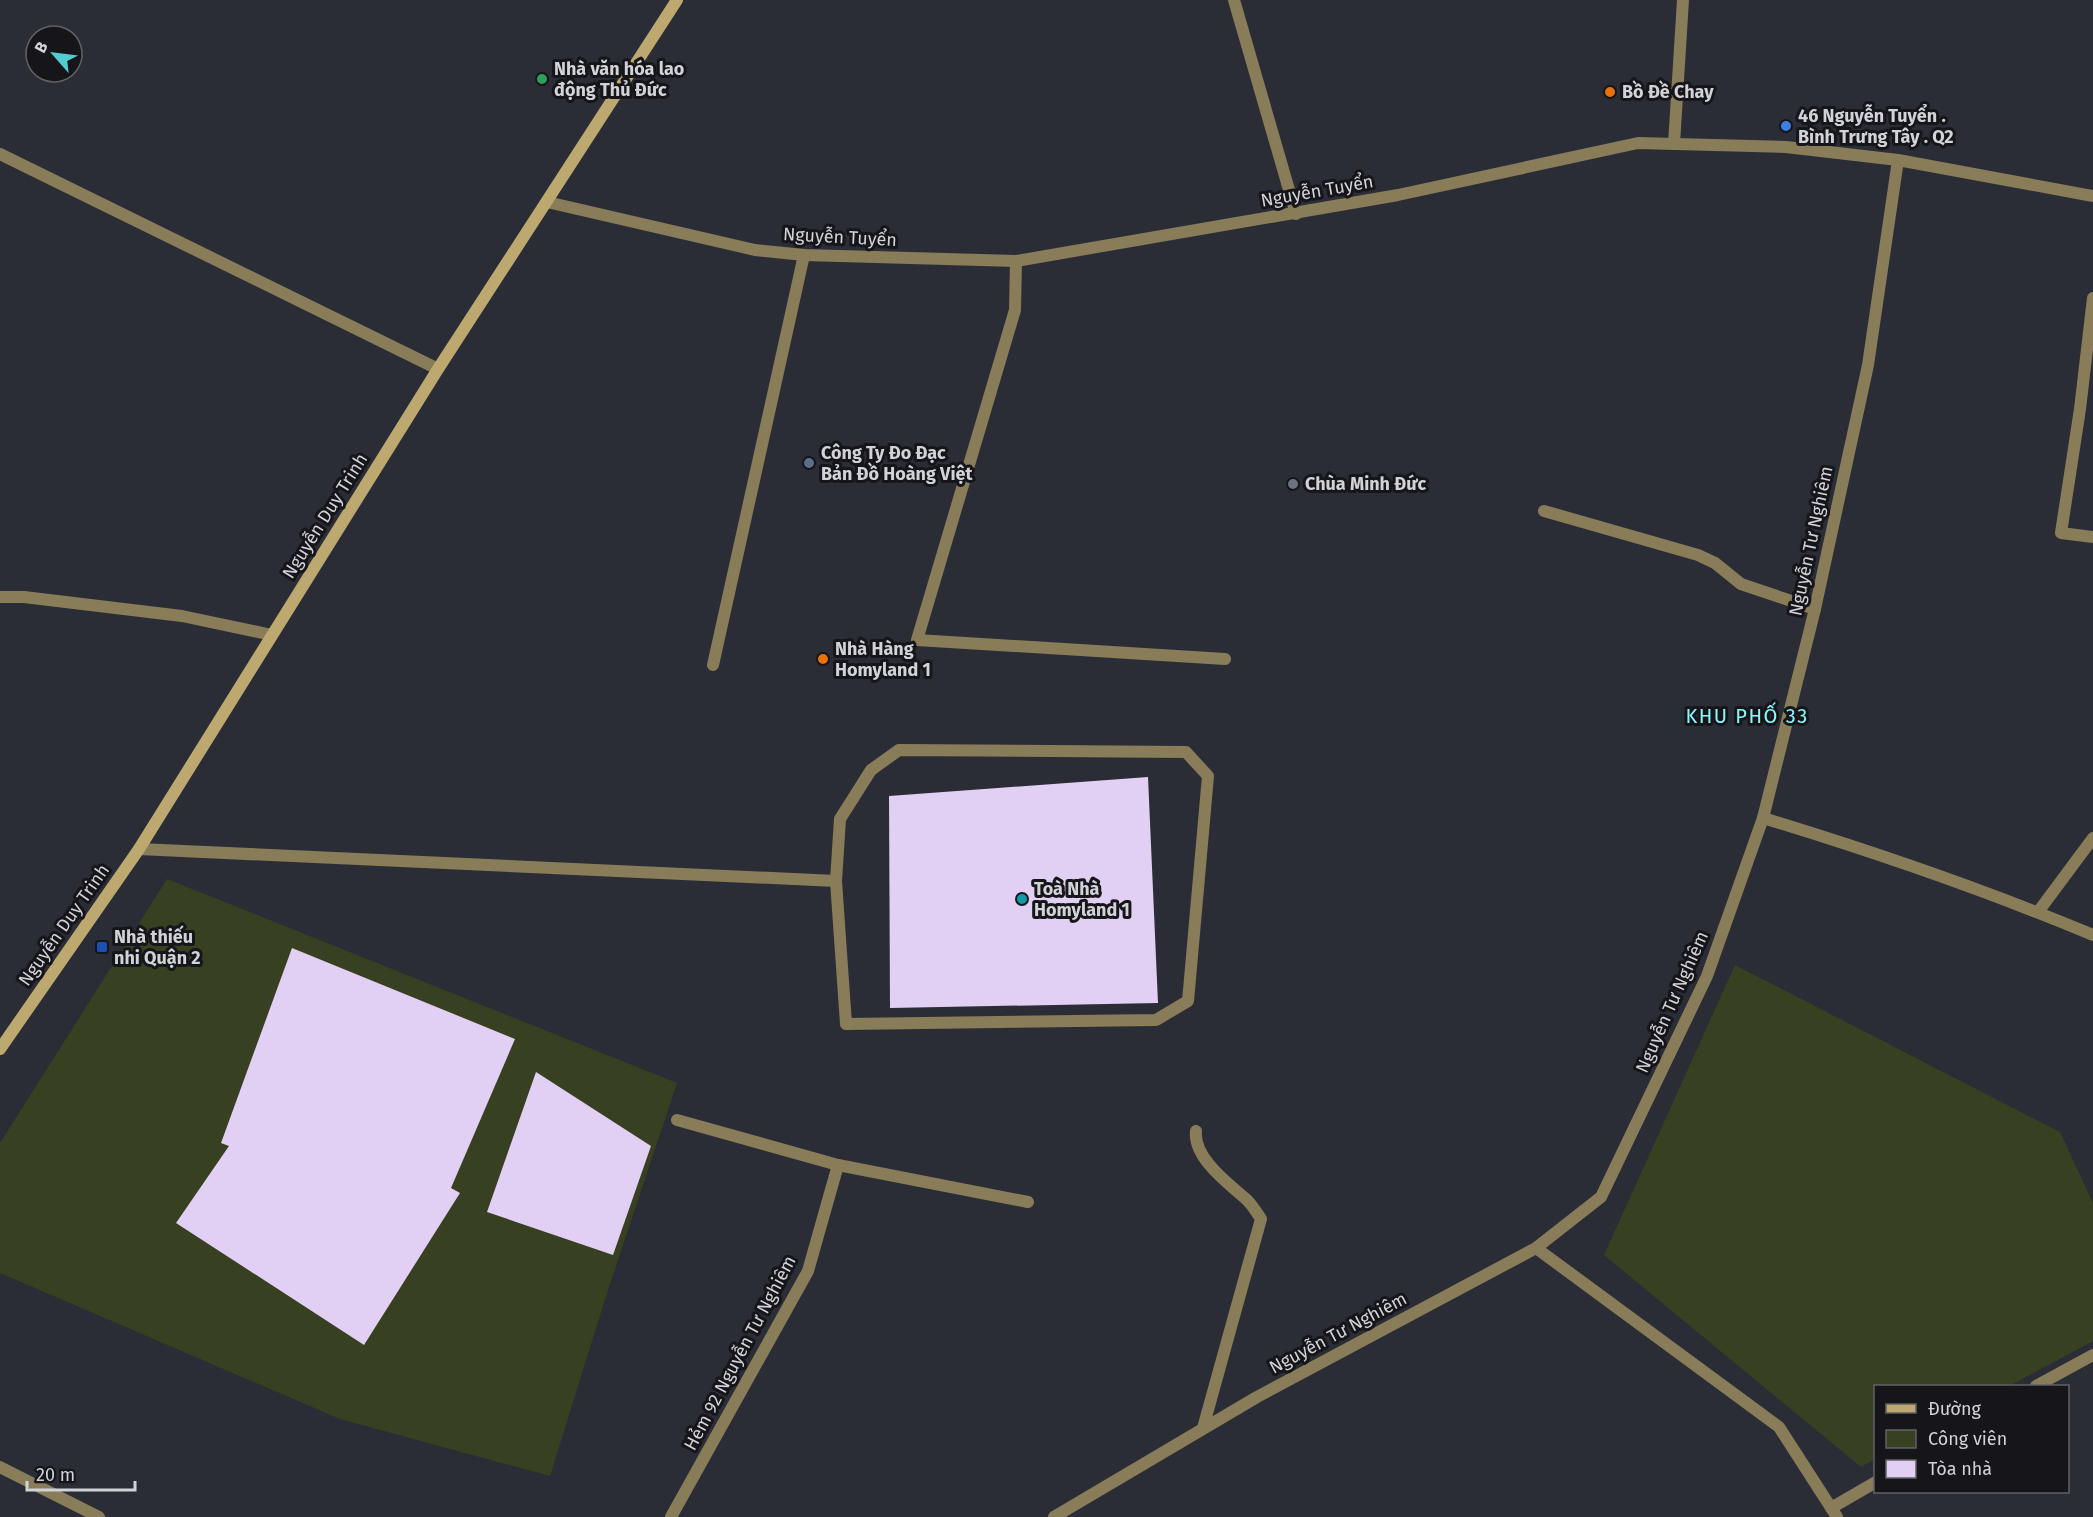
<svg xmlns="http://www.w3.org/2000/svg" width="2093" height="1517" font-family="'Fira Sans',sans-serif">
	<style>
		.green { fill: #374020 }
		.building { fill: #e2cff4 }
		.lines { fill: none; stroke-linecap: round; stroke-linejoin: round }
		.service { stroke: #897c59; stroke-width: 12 }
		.minor { stroke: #897c59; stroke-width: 12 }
		.secondary { stroke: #bda870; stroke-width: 12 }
		.leisure-dot { fill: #2e9e5b; stroke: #15151a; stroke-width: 2 }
		.food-dot { fill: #e8710a; stroke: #15151a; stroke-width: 2 }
		.shop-dot { fill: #3f7fe0; stroke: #15151a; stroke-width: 2 }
		.service-dot { fill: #5c6f8a; stroke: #15151a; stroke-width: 2 }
		.worship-dot { fill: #6b7280; stroke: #15151a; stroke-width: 2 }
		.culture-dot { fill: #0f9aa8; stroke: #15151a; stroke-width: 2 }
		.transit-dot { fill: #1a4fb4; stroke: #15151a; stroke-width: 2 }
		.labels { text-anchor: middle; stroke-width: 6; stroke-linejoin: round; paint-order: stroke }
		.poi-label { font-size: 18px; font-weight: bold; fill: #d2d3d9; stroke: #15151a; text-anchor: start }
		.street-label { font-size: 18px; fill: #d2d3d9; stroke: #15151a }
		.neighbourhood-label { font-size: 20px; letter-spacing: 1.5px; fill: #8bf7fb; stroke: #15151a }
	</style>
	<rect width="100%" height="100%" fill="#2b2d36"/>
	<!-- green -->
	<g class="green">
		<polygon points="167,879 677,1083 607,1293 550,1476 340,1419 0,1273 0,1143"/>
		<polygon points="1735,965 2060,1132 2093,1203 2093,1341 2009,1386 1876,1386 1875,1459 1861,1467 1604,1255"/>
	</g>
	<!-- building -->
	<g class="building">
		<polygon points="1148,777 1158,1003 890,1008 889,796"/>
		<polygon points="292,948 515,1039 451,1188 460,1193 364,1345 176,1223 229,1146 221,1143"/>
		<polygon points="536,1072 651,1146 613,1255 487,1212"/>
	</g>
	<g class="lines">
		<!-- service -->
		<polyline class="service" points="0,154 438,369"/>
		<!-- minor -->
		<g class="minor">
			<polyline points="1234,0 1296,214"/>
			<polyline points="1674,144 1683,0"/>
			<polyline points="547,202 755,250 804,255 1016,261 1398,195 1638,143 1786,147 1898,160 2093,196"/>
			<polyline points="1016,261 1015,310 917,640 1225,659"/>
			<polyline points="2093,298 2080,409 2061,533 2093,537"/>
			<polyline points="1544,511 1698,555 1715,563 1741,584 1815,609"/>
			<polyline points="0,597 24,597 182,616 272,635"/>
			<polyline points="713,665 804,255"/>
			<polygon points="899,750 1186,752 1208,776 1188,1001 1156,1020 846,1024 836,881 840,819 871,770"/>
			<path d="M1763,818c112,34 222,72 330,117"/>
			<polyline points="139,849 836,881"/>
			<polyline points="2038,912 2093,838"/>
			<polyline points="677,1120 838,1165 1028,1202"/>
			<path d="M1196,1131c-3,27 33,53 51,69 6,6 10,13 14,19l-58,209"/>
			<polyline points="1536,1248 1779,1427 1837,1517"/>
			<polyline points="2036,1386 2093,1355"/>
			<polyline points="0,1467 99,1517"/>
			<polyline points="1831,1508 1876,1482"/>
			<polyline points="671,1517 808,1271 838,1165"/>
			<polyline points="1054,1517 1257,1397 1536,1248 1601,1197 1707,976 1763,818 1815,609 1868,365 1898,160"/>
		</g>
		<!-- secondary -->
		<polyline class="secondary" points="0,1049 139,849 438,369 677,0"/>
	</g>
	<!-- markers -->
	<circle class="leisure-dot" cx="542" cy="79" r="6"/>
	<g class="food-dot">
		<circle cx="1610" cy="92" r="6"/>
		<circle cx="823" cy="659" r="6"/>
	</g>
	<circle class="shop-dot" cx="1786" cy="126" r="6"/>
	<circle class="service-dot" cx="809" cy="463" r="6"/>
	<circle class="worship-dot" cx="1293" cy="484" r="6"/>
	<circle class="culture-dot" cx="1022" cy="899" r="6"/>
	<rect class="transit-dot" x="96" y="941" width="12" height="12" rx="3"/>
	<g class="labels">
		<!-- poi labels -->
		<g class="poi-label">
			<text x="554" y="75">Nhà văn hóa lao<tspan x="554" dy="21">động Thủ Đức</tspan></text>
			<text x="1622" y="98">Bồ Đề Chay</text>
			<text x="1798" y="122">46 Nguyễn Tuyển .<tspan x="1798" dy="21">Bình Trưng Tây . Q2</tspan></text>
			<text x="821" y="459">Công Ty Đo Đạc<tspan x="821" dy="21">Bản Đồ Hoàng Việt</tspan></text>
			<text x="1305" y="490">Chùa Minh Đức</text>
			<text x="835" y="655">Nhà Hàng<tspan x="835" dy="21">Homyland 1</tspan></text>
			<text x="1034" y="895">Toà Nhà<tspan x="1034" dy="21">Homyland 1</tspan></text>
			<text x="114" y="943">Nhà thiếu<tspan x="114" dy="21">nhi Quận 2</tspan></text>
		</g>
		<!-- street labels -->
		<g class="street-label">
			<text transform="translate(1317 191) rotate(-10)" y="6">Nguyễn Tuyển</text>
			<text transform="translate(840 237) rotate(3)" y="6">Nguyễn Tuyển</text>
			<text transform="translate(325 516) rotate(-58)" y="6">Nguyễn Duy Trinh</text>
			<text transform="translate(1811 541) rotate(-78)" y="6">Nguyễn Tư Nghiêm</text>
			<text transform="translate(64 925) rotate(-55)" y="6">Nguyễn Duy Trinh</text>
			<text transform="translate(1672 1002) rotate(-66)" y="6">Nguyễn Tư Nghiêm</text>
			<text transform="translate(1338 1333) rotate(-28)" y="6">Nguyễn Tư Nghiêm</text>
			<text transform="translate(740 1353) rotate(-62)" y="6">Hẻm 92 Nguyễn Tư Nghiêm</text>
		</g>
		<!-- neighbourhood labels -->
		<g class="neighbourhood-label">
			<text x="1747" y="723">KHU PHỐ 33</text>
		</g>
	</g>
	<!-- legend -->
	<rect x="1874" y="1385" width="195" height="108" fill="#15151a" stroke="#616166" stroke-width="1.5"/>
	<rect x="1886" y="1404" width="30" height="9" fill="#bda870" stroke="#616166" stroke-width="1.5"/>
	<text x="1928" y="1415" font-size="18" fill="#d2d3d9">Đường</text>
	<rect x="1886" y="1430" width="30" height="18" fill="#374020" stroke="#616166" stroke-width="1.5"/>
	<text x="1928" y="1445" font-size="18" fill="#d2d3d9">Công viên</text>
	<rect x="1886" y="1460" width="30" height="18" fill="#e2cff4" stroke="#616166" stroke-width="1.5"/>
	<text x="1928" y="1475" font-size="18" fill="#d2d3d9">Tòa nhà</text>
	<!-- north arrow -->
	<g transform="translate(54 54) rotate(298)"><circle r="28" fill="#15151a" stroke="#616166" stroke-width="1.5"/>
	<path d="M0-4.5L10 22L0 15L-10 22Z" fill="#51ccd1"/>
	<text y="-9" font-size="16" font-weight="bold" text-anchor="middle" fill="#d2d3d9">B</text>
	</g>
	<!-- scale -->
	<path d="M27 1481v9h108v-9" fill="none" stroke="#d2d3d9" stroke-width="3"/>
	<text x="36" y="1481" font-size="18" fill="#d2d3d9" stroke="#15151a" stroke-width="4.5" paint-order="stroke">20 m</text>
</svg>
